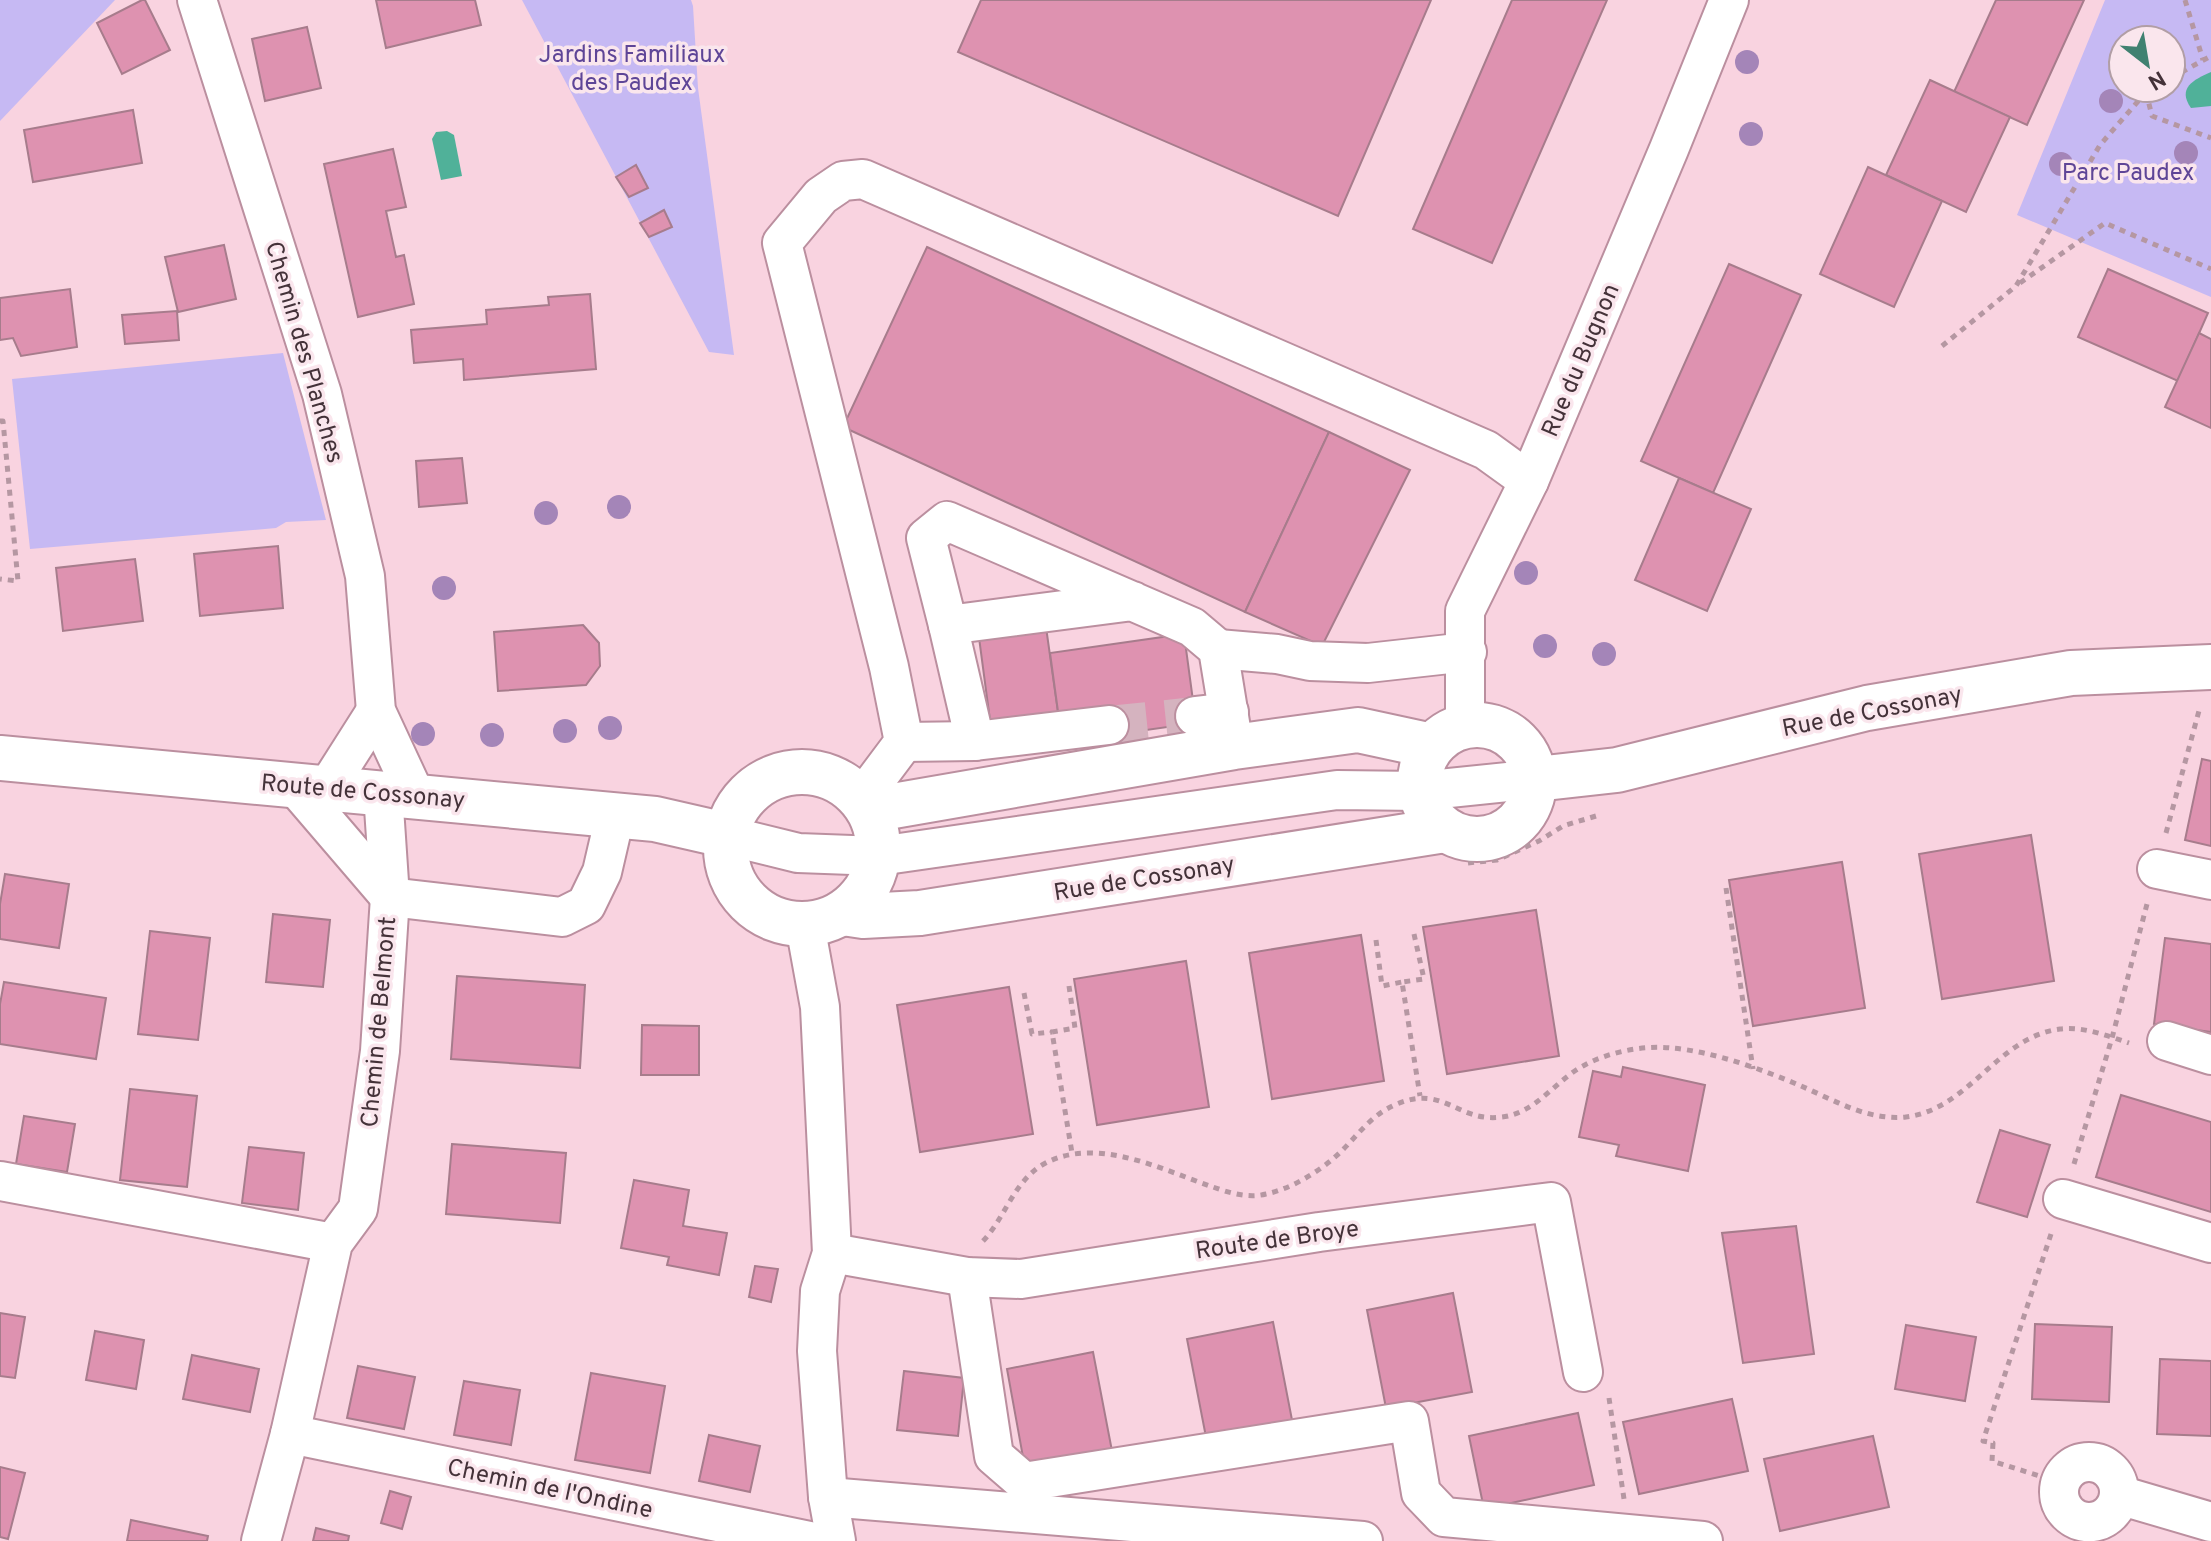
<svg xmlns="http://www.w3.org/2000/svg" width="2211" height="1541" font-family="Overpass,sans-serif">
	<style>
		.green { fill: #c6b9f3; fill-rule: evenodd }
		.water { fill: #50b199 }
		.building { fill: #de92b0; stroke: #a77c8c; stroke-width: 2 }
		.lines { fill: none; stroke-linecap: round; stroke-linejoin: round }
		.minor-tunnel { stroke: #d5b3bf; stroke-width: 38; stroke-dasharray: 38 19; stroke-linecap: butt }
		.minor-casing { stroke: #bb8f9f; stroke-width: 42 }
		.major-casing { stroke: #bb8f9f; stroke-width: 48 }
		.path { stroke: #b597a2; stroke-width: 5; stroke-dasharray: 6 6; stroke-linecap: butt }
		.minor { stroke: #fff; stroke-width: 38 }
		.major { stroke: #fff; stroke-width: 44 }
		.tree { fill: #a485b8 }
		.labels { text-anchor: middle; stroke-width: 7; stroke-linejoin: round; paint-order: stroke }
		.park-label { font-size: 24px; fill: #5e4597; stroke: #fae6ed }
		.street-label { font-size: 24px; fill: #443239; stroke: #fae6ed }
	</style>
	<rect width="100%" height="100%" fill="#f9d3e0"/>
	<!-- green -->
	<g class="green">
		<polygon points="0,0 115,0 0,121"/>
		<polygon points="522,0 691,0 693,6 698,88 734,355 709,352"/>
		<path d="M2105,0h106v297l-194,-82zM2123,40h48v48h-48z"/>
		<polygon points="283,353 326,520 286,522 276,528 30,549 12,379"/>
	</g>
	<!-- water -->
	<g class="water">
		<path d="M2211,72v34l-20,2c-14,-20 2,-28 20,-36z"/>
		<polygon points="447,131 454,135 462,176 441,180 432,139 436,132"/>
	</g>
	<!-- building -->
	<g class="building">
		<polygon points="142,0 145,0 170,50 122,74 97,23"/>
		<polygon points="376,0 475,0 481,25 386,48"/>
		<polygon points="981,0 1431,0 1338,216 958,52"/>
		<polygon points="1512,0 1607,0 1492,263 1413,229"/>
		<polygon points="1996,0 2084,0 2027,125 1954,92"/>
		<polygon points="307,27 321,88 265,101 252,39"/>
		<polygon points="1930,80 2010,117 1966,212 1886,175"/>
		<polygon points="133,110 142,163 33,182 24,130"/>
		<polygon points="393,149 406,207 386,211 396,257 404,255 414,304 358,317 324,164"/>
		<polygon points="636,165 648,188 629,197 616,177"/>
		<polygon points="1868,167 1942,201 1894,307 1820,274"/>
		<polygon points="664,210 672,227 649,237 640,223"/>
		<polygon points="224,245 236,299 178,312 165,257"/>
		<polygon points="927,247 1329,432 1245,612 843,427"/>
		<polygon points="1729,264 1801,295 1713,493 1641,461"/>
		<polygon points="2108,269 2208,313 2178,381 2078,337"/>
		<polygon points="70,289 77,347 21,356 13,338 0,340 0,298"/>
		<polygon points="590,294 596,369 464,380 463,359 414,363 411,330 487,324 486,310 549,305 548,297"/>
		<polygon points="177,311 179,340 125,344 122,315"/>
		<polygon points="2199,333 2211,339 2211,428 2165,407"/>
		<polygon points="1329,432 1410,470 1322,646 1245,612"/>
		<polygon points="462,458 467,503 419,507 416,461"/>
		<polygon points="1679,478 1751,509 1707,611 1635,580"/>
		<polygon points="278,546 283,608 200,616 194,554"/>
		<polygon points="135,559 143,621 63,631 56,568"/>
		<polygon points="1045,620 1059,719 991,728 978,630"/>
		<polygon points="583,625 599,643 600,666 586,685 498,691 494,632"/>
		<polygon points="1184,634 1196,723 1111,735 1059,719 1050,653"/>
		<polygon points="2202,759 2211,761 2211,846 2185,840"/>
		<polygon points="2031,835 2054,981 1942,999 1919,854"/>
		<polygon points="1842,862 1865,1008 1753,1026 1729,880"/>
		<polygon points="5,874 69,884 59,948 0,939 0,904"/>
		<polygon points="1536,910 1559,1056 1447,1074 1423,927"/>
		<polygon points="273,914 330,920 323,987 266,982"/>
		<polygon points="150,931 210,938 198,1040 138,1034"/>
		<polygon points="1361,935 1384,1081 1272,1099 1249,953"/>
		<polygon points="2165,938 2211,944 2211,1032 2154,1024"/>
		<polygon points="1186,961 1209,1107 1097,1125 1074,979"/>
		<polygon points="457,976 585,985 580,1068 451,1059"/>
		<polygon points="4,982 106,998 96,1059 0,1044 0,1004"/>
		<polygon points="1009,987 1033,1134 920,1152 897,1005"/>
		<polygon points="642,1025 699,1026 699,1075 641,1075"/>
		<polygon points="1623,1067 1705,1085 1688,1171 1616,1156 1619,1145 1579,1137 1593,1071 1621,1077"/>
		<polygon points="130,1089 197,1096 187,1187 120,1180"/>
		<polygon points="2121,1095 2211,1122 2211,1212 2096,1177"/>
		<polygon points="24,1116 75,1124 67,1172 16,1164"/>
		<polygon points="2000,1130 2050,1145 2027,1217 1977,1202"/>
		<polygon points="452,1144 566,1153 560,1223 446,1214"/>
		<polygon points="249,1147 304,1153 298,1210 242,1203"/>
		<polygon points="634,1180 689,1190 683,1226 727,1233 719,1275 667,1265 669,1257 621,1248"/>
		<polygon points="1796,1226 1814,1354 1743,1363 1722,1233"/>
		<polygon points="755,1266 778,1269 771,1302 749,1297"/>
		<polygon points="1453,1293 1472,1392 1386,1408 1367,1310"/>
		<polygon points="0,1313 25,1317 15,1378 0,1376"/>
		<polygon points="1273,1322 1292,1420 1206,1437 1187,1339"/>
		<polygon points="2035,1324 2112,1327 2109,1402 2032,1399"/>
		<polygon points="1906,1325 1976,1337 1965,1401 1895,1389"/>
		<polygon points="95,1331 144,1340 136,1389 86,1380"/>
		<polygon points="1093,1352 1112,1451 1025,1468 1007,1369"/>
		<polygon points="192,1355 259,1369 250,1412 183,1399"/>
		<polygon points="2160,1359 2211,1361 2211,1436 2157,1434"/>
		<polygon points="358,1366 415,1377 404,1429 347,1418"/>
		<polygon points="904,1371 964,1378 958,1436 897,1430"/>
		<polygon points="591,1373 665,1386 650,1473 575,1460"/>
		<polygon points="464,1381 520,1390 511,1445 454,1435"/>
		<polygon points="1732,1399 1748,1471 1639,1494 1623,1422"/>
		<polygon points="1578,1413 1594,1485 1484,1509 1469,1436"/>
		<polygon points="709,1435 760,1446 750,1492 699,1481"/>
		<polygon points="1873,1436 1889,1507 1780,1531 1764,1459"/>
		<polygon points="0,1467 25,1473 8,1539 0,1537"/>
		<polygon points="390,1491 411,1497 402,1529 381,1523"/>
		<polygon points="131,1520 208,1536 207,1541 127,1541"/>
		<polygon points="316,1528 349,1536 348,1541 313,1541"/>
	</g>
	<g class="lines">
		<!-- minor-tunnel -->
		<polyline class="minor-tunnel" points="1109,725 1195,716"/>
		<defs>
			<g id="minor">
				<polyline points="197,0 322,394 365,576 376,711 415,795"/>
				<polyline points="1133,601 948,625 926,538 947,521 1192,627 1218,649 1234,747"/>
				<polyline points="948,625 975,741"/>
				<polyline points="1218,649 1277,654 1310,661 1368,663 1467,652"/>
				<polyline points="1195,716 1229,712"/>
				<polyline points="1465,725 1465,611 1529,481 1669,149 1729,0"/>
				<polyline points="904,742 975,741 1109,725"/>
				<polyline points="294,785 390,897 562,917 586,905 602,872 615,816"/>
				<polyline points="327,788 376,711"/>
				<polyline points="862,798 904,742 889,667 782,243 821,196 843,181 863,179 1486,450 1529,481"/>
				<polyline points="725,835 798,853 879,856 1337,790 1420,791 1536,779"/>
				<polyline points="2157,869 2211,880"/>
				<polyline points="805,925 820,1007 832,1253 820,1291 817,1351 828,1497 836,1541"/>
				<polyline points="2167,1041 2211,1055"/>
				<polyline points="0,1181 333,1243"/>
				<polyline points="2063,1199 2211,1243"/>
				<polyline points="832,1253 967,1277 1021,1279 1319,1232 1551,1202 1583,1372"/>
				<polyline points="967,1277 994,1456 1024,1482 1409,1421 1421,1493 1444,1517 1703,1541"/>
				<polyline points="290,1434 810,1541"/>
				<circle cx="2089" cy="1492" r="30"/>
				<polyline points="2119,1495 2211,1522"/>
				<polyline points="828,1497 1363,1541"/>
				<polyline points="261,1541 290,1434 333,1243 358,1209 380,1051 390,897 383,793"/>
			</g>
			<g id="major">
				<circle cx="1477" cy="782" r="57"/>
				<polyline points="0,758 655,819 725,835"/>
				<circle cx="802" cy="848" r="76"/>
				<polyline points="1536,779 1617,770 1867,708 2071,673 2211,667"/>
				<polyline points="870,810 1234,747 1358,730 1432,746"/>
				<polyline points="843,913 863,916 920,913 1445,830"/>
			</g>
		</defs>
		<!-- minor casing -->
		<use href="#minor" class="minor-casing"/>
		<!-- major casing -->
		<use href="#major" class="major-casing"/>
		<!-- path -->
		<g class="path">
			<polyline points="2185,0 2203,60"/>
			<polyline points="2171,78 2211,56"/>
			<polyline points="2146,92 2152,116 2211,138"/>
			<polyline points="2020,283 2105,223 2211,269"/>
			<polyline points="1942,346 2016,286 2100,145 2146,92 2153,88"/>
			<polyline points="0,421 3,421 18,581 0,579"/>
			<polyline points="2166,833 2200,707"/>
			<polyline points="1468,863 1497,860 1539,841 1563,826 1596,816"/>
			<polyline points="1726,888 1753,1069"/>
			<polyline points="1414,934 1424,979 1402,982 1420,1096"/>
			<polyline points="1376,940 1382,986 1402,982"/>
			<polyline points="1069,986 1075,1028 1052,1032 1072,1153"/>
			<polyline points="1024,993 1032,1034 1052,1032"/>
			<polyline points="2074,1164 2112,1038 2147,904"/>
			<polyline points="2051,1234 1983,1441 1993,1443 1992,1461 2046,1478 2059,1489"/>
			<path d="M983,1241c22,-23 30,-58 59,-76 52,-30 116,3 168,21 17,6 37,13 56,8 24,-5 49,-20 68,-36 23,-20 34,-42 63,-54 48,-20 60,19 105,13 34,-4 53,-36 81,-51 25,-14 60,-21 88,-18 41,3 93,22 130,38 33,14 67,35 105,31 64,-8 91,-80 154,-88 23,-3 48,7 69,14"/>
			<polyline points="1609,1398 1624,1499"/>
		</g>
		<!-- minor -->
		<use href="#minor" class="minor"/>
		<!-- major -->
		<use href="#major" class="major"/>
	</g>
	<!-- trees -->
	<g class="tree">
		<circle cx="1747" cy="62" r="12"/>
		<circle cx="2111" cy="101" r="12"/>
		<circle cx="1751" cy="134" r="12"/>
		<circle cx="2186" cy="153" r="12"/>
		<circle cx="2061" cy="164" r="12"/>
		<circle cx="619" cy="507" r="12"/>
		<circle cx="546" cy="513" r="12"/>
		<circle cx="1526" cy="573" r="12"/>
		<circle cx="444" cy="588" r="12"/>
		<circle cx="1545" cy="646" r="12"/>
		<circle cx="1604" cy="654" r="12"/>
		<circle cx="610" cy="728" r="12"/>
		<circle cx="565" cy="731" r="12"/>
		<circle cx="423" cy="734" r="12"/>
		<circle cx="492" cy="735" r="12"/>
	</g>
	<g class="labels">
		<!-- park labels -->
		<g class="park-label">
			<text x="632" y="62">Jardins Familiaux<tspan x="632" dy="28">des Paudex</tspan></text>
			<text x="2128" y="180">Parc Paudex</text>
		</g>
		<!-- street labels -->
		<g class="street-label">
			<text transform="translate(305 352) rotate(74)" y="8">Chemin des Planches</text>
			<text transform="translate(1580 360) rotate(-67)" y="8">Rue du Bugnon</text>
			<text transform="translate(1872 711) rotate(-11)" y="8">Rue de Cossonay</text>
			<text transform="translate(363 791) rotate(5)" y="8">Route de Cossonay</text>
			<text transform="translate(1144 878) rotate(-9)" y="8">Rue de Cossonay</text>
			<text transform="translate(378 1022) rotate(-85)" y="8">Chemin de Belmont</text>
			<text transform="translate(1277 1239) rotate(-8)" y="8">Route de Broye</text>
			<text transform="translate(550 1488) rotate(12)" y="8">Chemin de l'Ondine</text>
		</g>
	</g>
	<!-- north arrow -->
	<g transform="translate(2147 64) rotate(149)"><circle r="38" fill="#fae6ed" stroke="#b19ea5" stroke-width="2"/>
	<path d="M0-6L14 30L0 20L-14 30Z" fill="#408171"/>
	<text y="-12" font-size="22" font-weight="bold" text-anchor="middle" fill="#443239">N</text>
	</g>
</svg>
